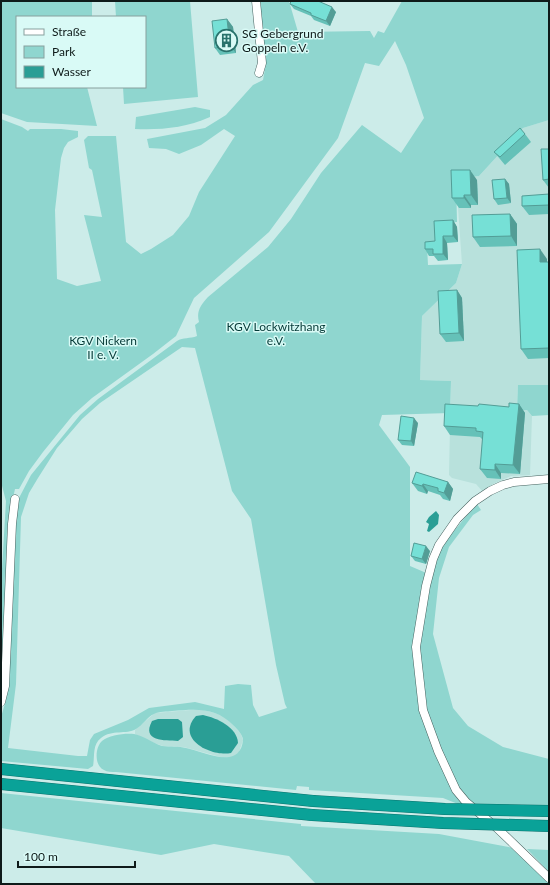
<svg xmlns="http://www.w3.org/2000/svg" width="550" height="885" font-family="Lato,sans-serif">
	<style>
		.built { fill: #b8e1dc }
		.green { fill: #8fd6cf; fill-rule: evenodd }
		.water { fill: #2a9e95 }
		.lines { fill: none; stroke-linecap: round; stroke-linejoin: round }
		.minor-casing { stroke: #44615e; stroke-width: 9 }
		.highway-casing { stroke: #0b726c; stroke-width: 12 }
		.minor { stroke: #fff; stroke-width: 8 }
		.highway { stroke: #0aa298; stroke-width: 11 }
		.highway-bridge-casing { stroke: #0b726c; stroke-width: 12; stroke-linecap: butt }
		.highway-bridge { stroke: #0aa298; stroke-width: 11 }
		.wall { fill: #65c1b8 }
		.shaded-wall { fill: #539d96 }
		.building { fill: #76e0d6; stroke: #539d96 }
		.labels { text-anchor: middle; stroke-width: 3; stroke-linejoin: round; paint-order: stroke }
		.poi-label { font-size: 12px; fill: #0e1a19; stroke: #d9faf6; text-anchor: start }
		.park-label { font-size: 12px; fill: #043936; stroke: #d9faf6 }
	</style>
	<rect width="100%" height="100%" fill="#ccece9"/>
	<!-- built -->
	<g class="built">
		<polygon points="549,120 549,385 518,385 517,410 527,410 532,416 530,475 511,476 493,484 483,492 476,484 452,478 449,475 451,381 420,380 422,316 456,283 462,264 456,179 479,176 523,128"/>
		<polygon points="191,710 204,710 218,714 225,717 231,723 241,734 243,740 239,752 233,757 224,758 184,747 163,746 149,741 135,734 135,730 155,713"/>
	</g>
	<!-- green -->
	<g class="green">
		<polygon points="1,1 92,1 92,17 17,17 17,87 87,87 97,126 27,122 1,113"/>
		<polygon points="115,1 190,1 198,97 124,104 123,87 145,87 145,17 116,17"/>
		<path d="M260,1h29l9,31 72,-1 4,7 4,-7 6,2 18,-32h147v119l-26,8 -44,48 -23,3 1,43 -20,1 1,22 -11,1 1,19 34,-1 -6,19 -34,33 -2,64 31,1 -1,32 -68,2 -3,10 31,42v99l21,9 9,-27 33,-40 4,-4 4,6 -8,5 -24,32 -10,31 -6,56 20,74 15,18 35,21 46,12v54l-71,-3 -26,-19 10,12 6,5 -25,-10 -134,-8v-3l-12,-1 -1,4 -180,-18c-4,0 -9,0 -12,-2 -10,-4 -9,-23 -2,-29 7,-6 23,-8 32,-7 8,1 19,9 28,12 8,1 17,0 24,2 15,3 44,18 54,2 2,-3 3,-8 3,-11 -1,-5 -5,-9 -9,-13 -18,-19 -37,-17 -62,-15 -5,1 -13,0 -18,3 -7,3 -11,11 -18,15 -10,6 -24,0 -35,9 -9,7 -6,18 -8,28l-5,3 -87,-8v-44l5,-17 4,-38 5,-140 4,-24 12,-23 49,-60 18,-16 79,-58c6,-4 13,-2 20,-5l-2,-11 4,-3c-3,-11 2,-17 9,-25l60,-50 23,-28 30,-46 41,-48 39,28 23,-35 -18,-53 -11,-24 -16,25 -14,-3 -27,75 -69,94 -75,66 -18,38 -23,18 -61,44 -19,17 -30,37 -14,19 -10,18h-4l-2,9 -12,185v-97l5,-85 -5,-19v-363l21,8 6,4 2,-2h31l17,2v6l-10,5 -4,6 -3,10 -6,52 2,69 20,7 24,-5 -17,-66 18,2 -10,-47 -3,-2 -5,-28 4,-4h28l10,106 15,12 10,-5 22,-14 16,-19 10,-24 36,-56 -11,-7 -23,16 -22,9 -13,-5 -17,-1 -2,-9 58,-11 21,-13 27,-30 10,-5 3,-16zM182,347l13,1 37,143 19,28 25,146 9,39 2,4 -28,9 -6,-12 -2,-20 -13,-1 -13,2 -1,23 -29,-7 -46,6 -21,12 -34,14 -4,6 -3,16h-9l-70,-8 8,-64 5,-167 8,-24 9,-15 19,-30 25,-29 18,-16z"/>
		<path d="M195,107l15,3v7c-25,11 -49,13 -75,12l1,-12z"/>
		<polygon points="518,385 549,385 549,415 532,416 527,410 517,410"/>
		<polygon points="1,793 301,824 301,826 439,834 514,848 549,882 549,884 316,884 289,856 214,844 161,855 1,828"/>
		<polygon points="527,849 549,850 549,872"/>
	</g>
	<!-- water -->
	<g class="water">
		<polygon points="436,511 439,515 438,524 429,532 427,531 429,524 426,522 429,517"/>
		<path d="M203,715c14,3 34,12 35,28l-7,10c-20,4 -56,-14 -35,-37z"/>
		<path d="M158,719h20l4,3 1,15 -5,4c-13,-1 -37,1 -26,-20z"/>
	</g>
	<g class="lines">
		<defs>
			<g id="minor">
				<polyline points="256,1 262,63 259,73"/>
				<polyline points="549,479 514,482 503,485 490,491 475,501 457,519 439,545 433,559 426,586 416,647 423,710 438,751 456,790 466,802 497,828 549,878"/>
				<polyline points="1,702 5,686 12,524 15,499"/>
			</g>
			<g id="highway">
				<polyline points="1,769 313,801"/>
				<polyline points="1,784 312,815"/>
			</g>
		</defs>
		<!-- minor casing -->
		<use href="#minor" class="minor-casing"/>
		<!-- highway casing -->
		<use href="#highway" class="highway-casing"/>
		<!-- minor -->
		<use href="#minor" class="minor"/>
		<!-- highway -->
		<use href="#highway" class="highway"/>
		<defs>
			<g id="highway-bridge">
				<polyline points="313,801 445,809 549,811"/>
				<polyline points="312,815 443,823 549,826"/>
			</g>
		</defs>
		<!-- highway-bridge casing -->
		<use href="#highway-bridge" class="highway-bridge-casing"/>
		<!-- highway-bridge -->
		<use href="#highway-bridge" class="highway-bridge"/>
	</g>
	<!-- wall -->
	<g class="wall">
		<polygon points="290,4 336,12 330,26 314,20 311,16 294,9"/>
		<polygon points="227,19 233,27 236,53 220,55 215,48"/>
		<polygon points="525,134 531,142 505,165 500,159 494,152"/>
		<polygon points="549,149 549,188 543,180"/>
		<polygon points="505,179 509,184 511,203 498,205 494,199"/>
		<polygon points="477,180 478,205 471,205 471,208 459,208 452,198"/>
		<polygon points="549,194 549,214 529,215 522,206"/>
		<polygon points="510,214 517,224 517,246 480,247 473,237"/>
		<polygon points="453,220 457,227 458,242 447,243 448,260 438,261 434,256 429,256 425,249 435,241"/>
		<polygon points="547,259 547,262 549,262 549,358 528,359 521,349"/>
		<polygon points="457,290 462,298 464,341 446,342 440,334"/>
		<polygon points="519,404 525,413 520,474 501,473 501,479 487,478 480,469 483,440 480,437 450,435 444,426 478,406 509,407"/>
		<polygon points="418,423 414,446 402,445 398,440"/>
		<polygon points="448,482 453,489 450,501 443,499 440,495 428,491 427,494 418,491 412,483"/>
		<polygon points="430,551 426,564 415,561 411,556"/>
	</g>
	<!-- shaded-wall -->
	<g class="shaded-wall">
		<polygon points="332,7 336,12 330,26 326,21"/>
		<polygon points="227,19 233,27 236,53 230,46"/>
		<polygon points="470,170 477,180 478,205 471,195"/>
		<polygon points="505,179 509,184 511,203 507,198"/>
		<polygon points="464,195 471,205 471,208 464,198"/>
		<polygon points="510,214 517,224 517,246 511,236"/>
		<polygon points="453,220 457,227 458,242 453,236"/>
		<polygon points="443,236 447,243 448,260 443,254"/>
		<polygon points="540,249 547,259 547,272 540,262"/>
		<polygon points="457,290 462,298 464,341 459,333"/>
		<polygon points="519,404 525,413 520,474 513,465"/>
		<polygon points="414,418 418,423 414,446 411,441"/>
		<polygon points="495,464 501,473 501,479 495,470"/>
		<polygon points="448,482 453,489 450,501 444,493"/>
		<polygon points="423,484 428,491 427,494 422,486"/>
		<polygon points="426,546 430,551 426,564 422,559"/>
	</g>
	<!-- building -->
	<g class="building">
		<polygon points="291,1 318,1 332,7 326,21 311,15 311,13 290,4"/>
		<polygon points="227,19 230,46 215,48 212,21"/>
		<polygon points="520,128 525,134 500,157 494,152"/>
		<polygon points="541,149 549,149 549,179 543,180"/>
		<polygon points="451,170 470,170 471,195 464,195 464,198 452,198"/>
		<polygon points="505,179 507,198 494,199 492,180"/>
		<polygon points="549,194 549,205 522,206 522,196"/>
		<polygon points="510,214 511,236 473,237 472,215"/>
		<polygon points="453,220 453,236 443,236 443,254 433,254 433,249 425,249 425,242 435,241 434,221"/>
		<polygon points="540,249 540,262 549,262 549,348 521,349 517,250"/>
		<polygon points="457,290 459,333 440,334 438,291"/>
		<polygon points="509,403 519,404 513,465 495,464 495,470 480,469 483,432 476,431 476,428 444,426 445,404 478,406 479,404 509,407"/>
		<polygon points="401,416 414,418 411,441 398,440"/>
		<polygon points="416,472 448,482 444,493 438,491 438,488 423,484 422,486 412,483"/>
		<polygon points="414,543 426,546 422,559 411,556"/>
	</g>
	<!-- icons -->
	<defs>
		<symbol id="building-ring" viewBox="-11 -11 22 22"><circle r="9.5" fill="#d9faf6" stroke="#29726c" stroke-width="1.5"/><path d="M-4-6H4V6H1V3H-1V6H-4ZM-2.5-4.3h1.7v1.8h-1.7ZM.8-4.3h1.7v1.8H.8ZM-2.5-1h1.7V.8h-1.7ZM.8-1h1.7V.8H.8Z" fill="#29726c"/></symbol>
	</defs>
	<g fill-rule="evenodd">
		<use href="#building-ring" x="214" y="28" width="25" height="25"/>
	</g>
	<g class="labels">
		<!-- poi labels -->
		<g class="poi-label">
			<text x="242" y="38">SG Gebergrund<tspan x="242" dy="14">Goppeln e.V.</tspan></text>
		</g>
		<!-- park labels -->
		<g class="park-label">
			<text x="276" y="331">KGV Lockwitzhang<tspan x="276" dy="14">e.V.</tspan></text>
			<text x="103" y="345">KGV Nickern<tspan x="103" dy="14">II e. V.</tspan></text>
		</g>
	</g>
	<!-- border -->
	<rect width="550" height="885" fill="none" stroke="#0e1a19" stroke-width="4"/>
	<!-- legend -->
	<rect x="16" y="16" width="130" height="72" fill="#d9faf6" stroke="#88a09e"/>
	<rect x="24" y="29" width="20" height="6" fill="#ffffff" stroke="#88a09e"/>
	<text x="52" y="36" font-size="12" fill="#0e1a19">Straße</text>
	<rect x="24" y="46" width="20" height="12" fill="#8fd6cf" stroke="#88a09e"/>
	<text x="52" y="56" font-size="12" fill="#0e1a19">Park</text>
	<rect x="24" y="66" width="20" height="12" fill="#2a9e95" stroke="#88a09e"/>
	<text x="52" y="76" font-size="12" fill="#0e1a19">Wasser</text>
	<!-- scale -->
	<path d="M18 861v6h117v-6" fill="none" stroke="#0e1a19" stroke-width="2"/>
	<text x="24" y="861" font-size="12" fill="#0e1a19" stroke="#d9faf6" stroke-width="3" paint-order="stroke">100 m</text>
</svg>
